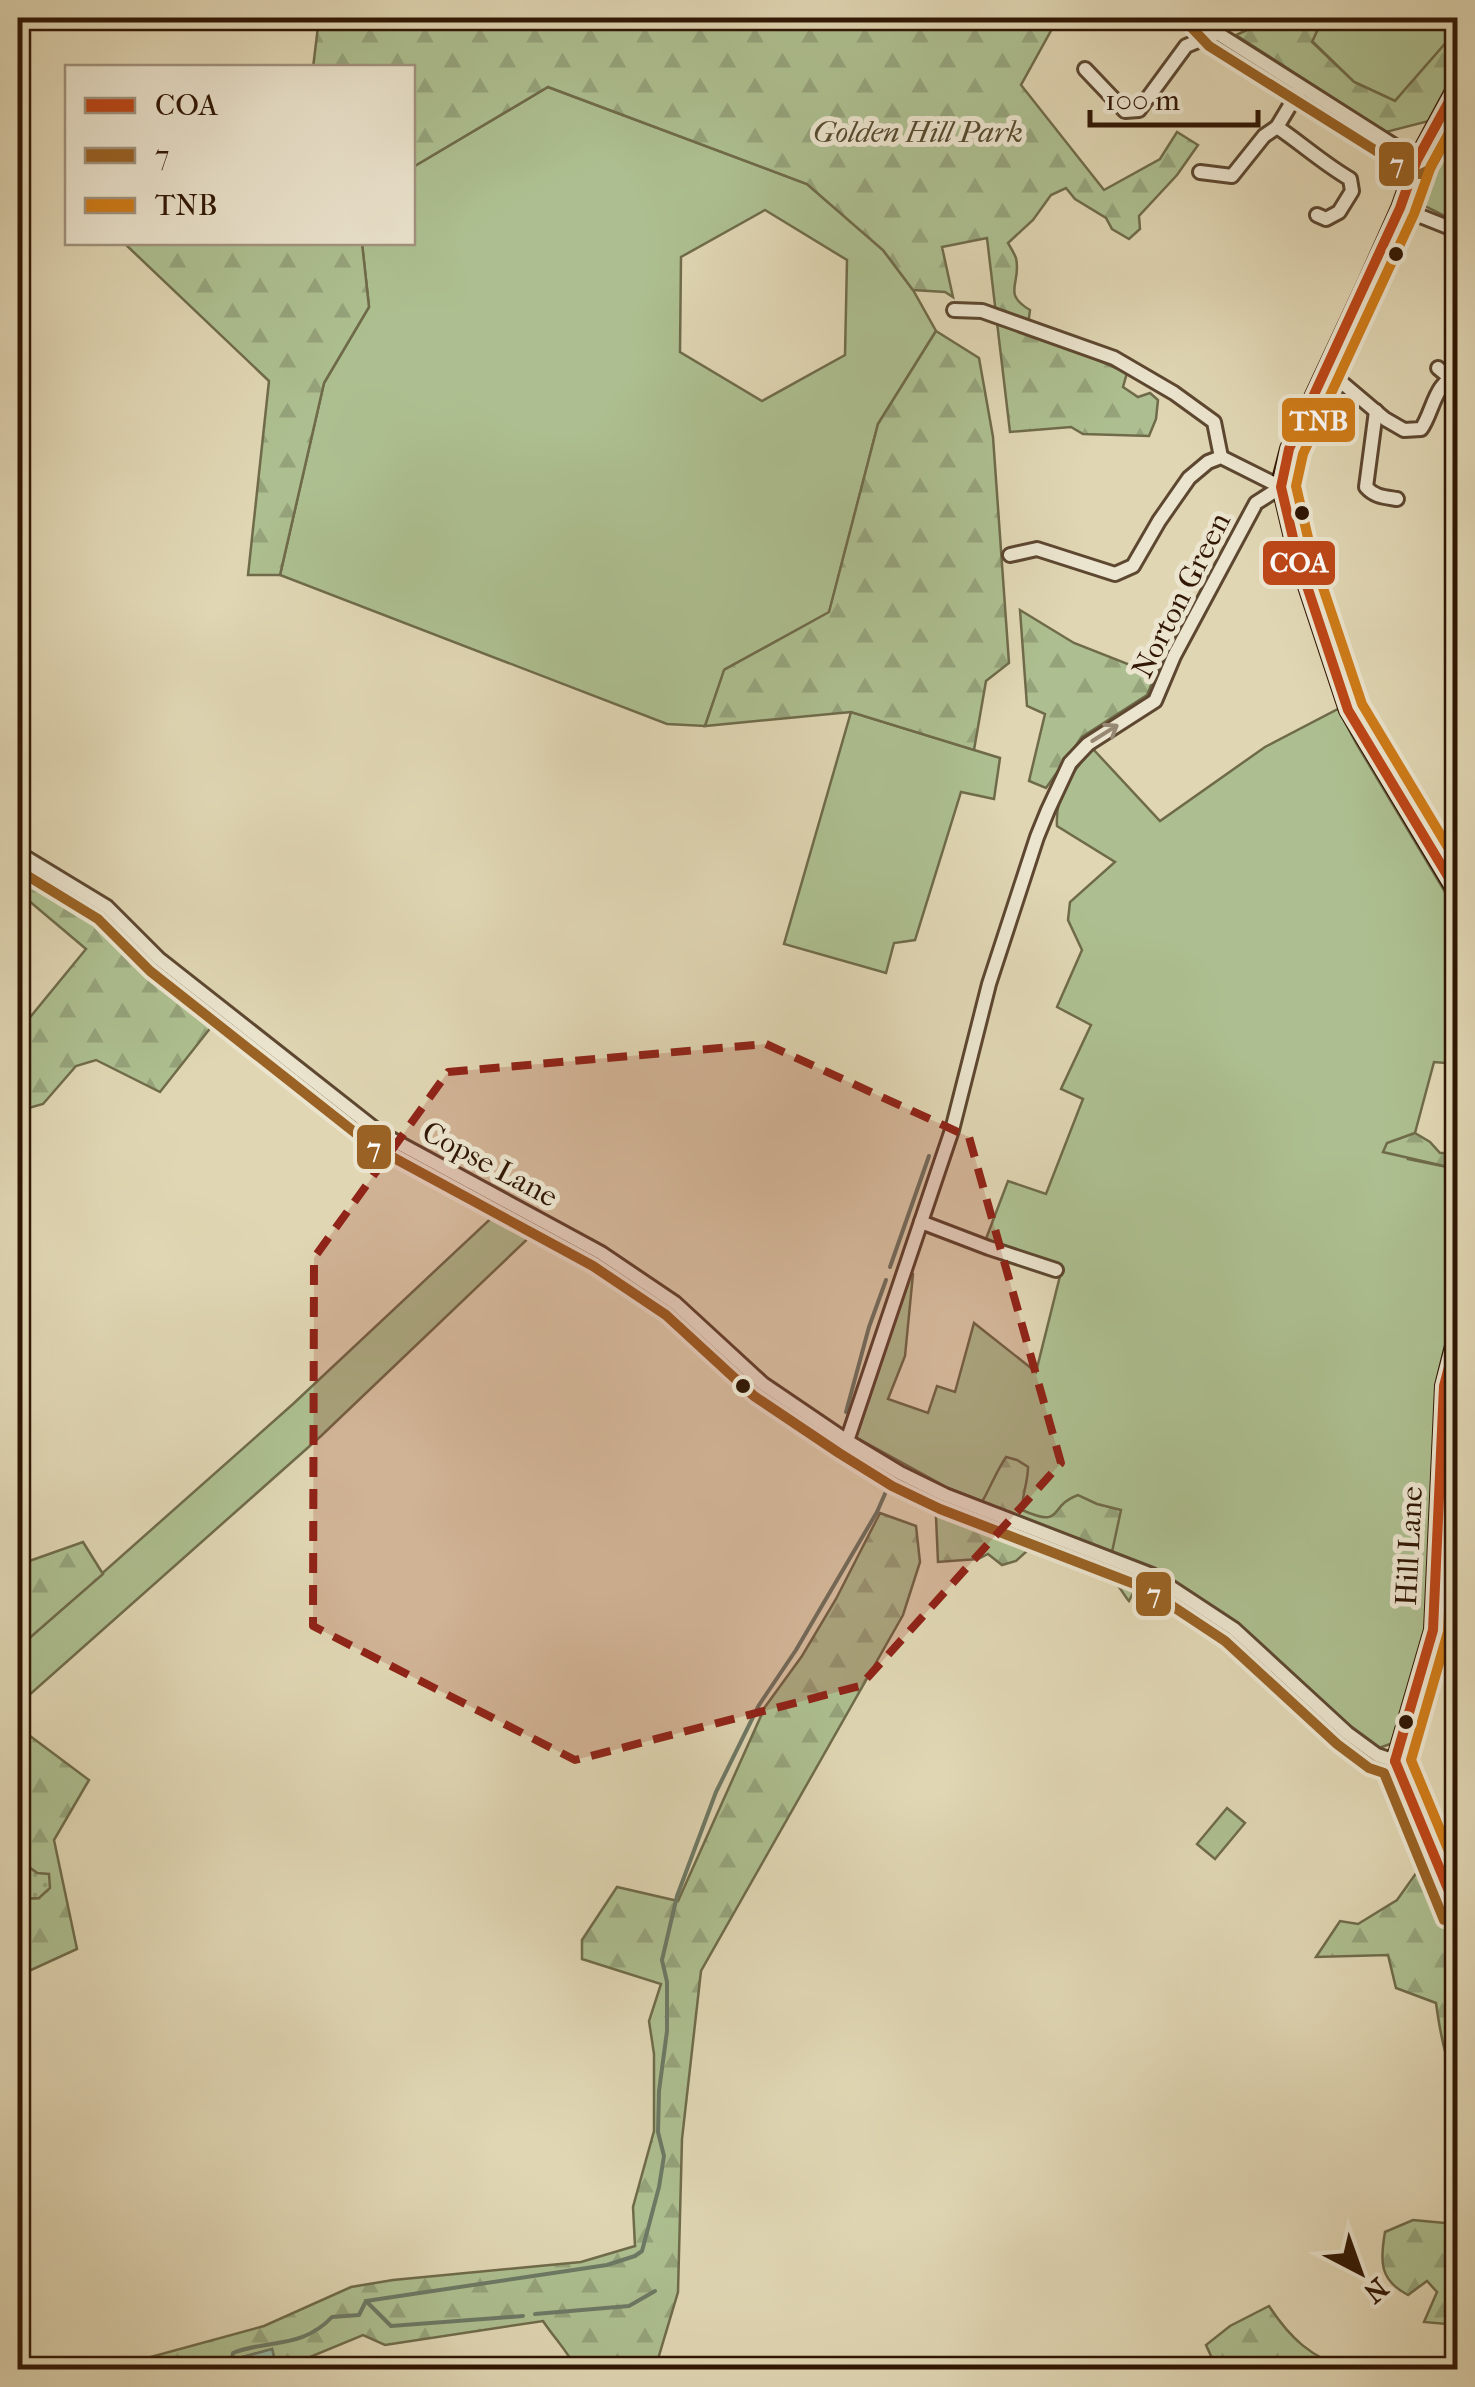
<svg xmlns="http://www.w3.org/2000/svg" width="1475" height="2387" font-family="'IM FELL French Canon',serif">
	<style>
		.green { fill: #adbf90; stroke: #6f6b4a; stroke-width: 2.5; fill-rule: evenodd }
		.forest { fill: url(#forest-firs); stroke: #6f6b4a; stroke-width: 2.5 }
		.garden { fill: url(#garden-dots); stroke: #6f6b4a; stroke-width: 2.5 }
		.water { fill: #95baa6; stroke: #6d7965; stroke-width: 2.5 }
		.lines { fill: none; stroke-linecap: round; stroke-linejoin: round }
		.stream { stroke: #6d7965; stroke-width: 4 }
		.minor-casing { stroke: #5d4730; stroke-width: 18 }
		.major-casing { stroke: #311704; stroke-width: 20 }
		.minor { stroke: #ebe4ce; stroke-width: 12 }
		.major { stroke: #e0bb7a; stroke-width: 15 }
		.bus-1-casing { stroke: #ebe4ce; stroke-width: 18 }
		.bus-2-casing { stroke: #ebe4ce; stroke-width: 18 }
		.bus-3-casing { stroke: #ebe4ce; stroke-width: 18 }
		.bus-1 { stroke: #bd4718; stroke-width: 10 }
		.bus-2 { stroke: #9a6325; stroke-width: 10 }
		.bus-3 { stroke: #cf7c19; stroke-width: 10 }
		.oneway { stroke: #978873 }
		.marked { fill: #8f2418; fill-opacity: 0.2; stroke: #8f2418; stroke-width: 8; stroke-dasharray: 20 12; stroke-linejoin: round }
		.bus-dot { fill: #311704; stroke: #ebe4ce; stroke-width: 4 }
		.labels { text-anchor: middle; stroke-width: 10; stroke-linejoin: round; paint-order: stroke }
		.park-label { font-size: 30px; font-style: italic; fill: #56492e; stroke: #ebe4ce }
		.street-label { font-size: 30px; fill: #311704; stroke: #ebe4ce }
		.line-badge { stroke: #ebe4ce; stroke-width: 4 }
		.badge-label { font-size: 28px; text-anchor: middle; font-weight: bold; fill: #fff }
	</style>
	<defs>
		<pattern id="forest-firs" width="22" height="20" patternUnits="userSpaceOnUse" patternTransform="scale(2.5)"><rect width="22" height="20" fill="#adbf90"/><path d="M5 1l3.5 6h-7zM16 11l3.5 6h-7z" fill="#95a37b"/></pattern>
		<pattern id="garden-dots" width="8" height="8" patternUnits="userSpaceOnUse" patternTransform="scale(2.5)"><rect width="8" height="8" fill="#adbf90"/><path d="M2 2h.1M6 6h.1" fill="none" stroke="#95a37b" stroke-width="1.8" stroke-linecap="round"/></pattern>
	</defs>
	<rect width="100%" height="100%" fill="#e0d6b3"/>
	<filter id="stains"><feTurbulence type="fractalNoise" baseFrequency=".002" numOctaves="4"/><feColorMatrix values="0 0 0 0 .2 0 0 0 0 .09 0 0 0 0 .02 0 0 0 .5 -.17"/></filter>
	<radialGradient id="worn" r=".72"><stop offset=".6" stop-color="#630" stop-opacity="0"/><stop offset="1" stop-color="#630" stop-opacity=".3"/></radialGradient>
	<!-- green -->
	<g class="green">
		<polygon points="1323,18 1457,18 1457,30 1395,101 1354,82 1312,41"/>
		<path d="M548,87l259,97 76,66 30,40 23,41 -58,93 -49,189 -104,56 -20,57 -38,-2 -387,-149 44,-192 45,-76 -7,-64 50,-1 1,-75zM765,210l82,50 -2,95 -83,46 -82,-49 1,-95z"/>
		<polygon points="1457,101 1457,222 1423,205 1418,196 1437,138"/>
		<path d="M1338,709l18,34 101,169v152l-23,-2 -26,97 49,10v138l-16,73 -14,252 -34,111 -14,5 -29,-19 -113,-106 -84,-55 -203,-79 -100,-55 55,-164 8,4 -8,82 -17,43 40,14 9,-27 18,6 19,-69 62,49 26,-104 -78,-24 24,-63 38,13 37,-95 -22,-10 30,-64 -34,-18 25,-57 -14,-30 2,-18 45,-40 -58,-36c-2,-33 14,-53 36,-77l67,72 105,-74z"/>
		<polygon points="851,712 1000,758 994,799 961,792 915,940 894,943 886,973 784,944"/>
		<polygon points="502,1208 539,1228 321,1436 18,1705 18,1648 293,1404"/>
		<polygon points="1227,1808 1245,1823 1215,1859 1197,1844"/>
	</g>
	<!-- forest -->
	<g class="forest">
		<path d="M319,18h739l-37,67 83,105 56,-31 17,-27 21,13 -21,30 -38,41 1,13 -11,10 -17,-10 -6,-11 -31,-19 -9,-11 -15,7 -18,25 -25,23c3,5 6,10 8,15 6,25 -15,35 14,52l-3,23 44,15 56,25 -4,14 15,10 12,-4 8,7 -2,19 -7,17 -66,-2 -12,-7 -61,5 -23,-194 -45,9 11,50 -8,-5 -32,-2 -30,-40 -76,-66 -259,-97 -135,80 -1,-99h-99z"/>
		<polygon points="1274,18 1323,18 1312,42 1354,82 1395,101 1457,30 1457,70 1429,121 1386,132 1236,35"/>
		<polygon points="124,243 362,243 369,307 324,383 280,575 248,575 269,381"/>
		<polygon points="936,331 979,358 993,437 1009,663 986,681 974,750 851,712 705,726 724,670 829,612 878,424"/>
		<polygon points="1020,610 1074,643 1130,665 1162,659 1147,695 1082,737 1046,788 1029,781 1045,714 1027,706"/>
		<polygon points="18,861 104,917 153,965 219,1017 160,1092 96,1060 76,1066 43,1104 18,1111 18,1032 86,949 22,895 18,887"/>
		<polygon points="1415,1133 1430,1142 1440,1153 1457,1153 1457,1169 1383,1152 1387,1143"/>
		<path d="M1006,1457l11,3 11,7c0,15 -6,28 -6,43 43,19 25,-4 56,-15l19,9 24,6 -9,42 35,14 -18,35c-4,-4 -6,-9 -10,-14 -7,-9 -24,-15 -35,-28l-16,7c-13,-9 -25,-10 -40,-16l-12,11 -14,4 -14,-11 -10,5 -40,3 -2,-45 11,-13 28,10c12,-18 19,-39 31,-57z"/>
		<path d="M880,1513l36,13 4,36 -17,53 -202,356 -19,168 -4,153 -23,77h-79c-8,-18 -22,-31 -33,-48l-158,24 -22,-10 -82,34h-4l-5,-20 -73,20 -96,1 161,-44 87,-39 42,-7 188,-18 54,-16 -2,-39 21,-76v-77l-5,-33 12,-37 -79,-25v-19l35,-53 61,14 87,-194 37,-51 34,-57z"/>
		<polygon points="83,1542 103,1574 18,1648 18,1565"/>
		<polygon points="18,1727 89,1780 54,1840 77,1949 18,1976 18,1899 39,1898 37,1873 18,1859 18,1838 20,1828 18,1825"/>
		<path d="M1425,1856l32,84 -5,102 5,16v28c-12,-27 -17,-54 -21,-83l-40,-15 -8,-33 -72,2 24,-36 18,3 39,-24 20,-28z"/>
		<path d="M1413,2220l32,3 12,-3v105l-33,-3 13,-30 -10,-11 -19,14c-29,-15 -28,-34 -23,-63z"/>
		<path d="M1269,2306c21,32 42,52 80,63h-132l-11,-24 24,-19z"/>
	</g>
	<!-- garden -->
	<polygon class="garden" points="18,1859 37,1873 49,1874 50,1888 39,1898 18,1899"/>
	<!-- water -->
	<polygon class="water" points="272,2349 277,2369 199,2369"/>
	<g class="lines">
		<!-- stream -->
		<g class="stream">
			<polyline points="890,1267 929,1156"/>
			<polyline points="846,1412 869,1327 886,1280"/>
			<polyline points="366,2301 607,2265 635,2256 642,2251 659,2187 664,2156 658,2132 659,2091 667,2031 667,1982 662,1960 677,1896 716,1792 759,1705 796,1650 877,1512 888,1487"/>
			<polyline points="366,2301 391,2326 523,2316"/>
			<polyline points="535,2314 629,2306 655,2291"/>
			<path d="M229,2370l4,-17c35,-14 69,-4 99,-36l27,-2 7,-14"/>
		</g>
		<defs>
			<g id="minor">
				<polyline points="1203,18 1217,33 1417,160"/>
				<polyline points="1085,69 1125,111 1139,110 1186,46 1217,33"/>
				<path d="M1277,127c25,17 47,37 73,52l2,12 -13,21 -13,7 -9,-4"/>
				<polyline points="1200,172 1232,176 1264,136 1277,127 1301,87"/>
				<polyline points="1400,208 1458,231"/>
				<polyline points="954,310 982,311 1114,358 1174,393 1214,422 1221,457"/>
				<polyline points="1438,368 1450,378"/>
				<path d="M1327,370l58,49 19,11 17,-1c12,-16 14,-50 37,-52"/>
				<path d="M1376,411l-10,76c9,10 18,10 31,12"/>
				<polyline points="1010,555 1037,549 1115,574 1133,566 1159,521 1189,478 1208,462 1221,457 1281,487"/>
				<polyline points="18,853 107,907 159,959 380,1133 601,1253 675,1303 763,1384 847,1441 900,1473 945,1495 1152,1575 1234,1629 1347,1733 1377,1755 1395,1761"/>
				<polyline points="921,1222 989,1248 1056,1270"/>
				<polyline points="847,1441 952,1130 989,984 1037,837 1048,810 1070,763 1088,744 1155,701 1174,656 1256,503 1281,487"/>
			</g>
			<g id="major">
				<polyline points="1458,84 1417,160 1400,208 1367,282 1289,449 1282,476 1281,487 1298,559 1348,710 1458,894"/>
				<polyline points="1458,1330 1444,1386 1433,1630 1395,1761 1458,1914"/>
			</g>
		</defs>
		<!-- minor casing -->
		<use href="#minor" class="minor-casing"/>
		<!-- major casing -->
		<use href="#major" class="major-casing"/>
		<!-- minor -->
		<use href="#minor" class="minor"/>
		<!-- major -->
		<use href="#major" class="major"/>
		<defs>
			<g id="bus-1">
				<polyline points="1458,85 1417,160 1400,208 1289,449 1281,487 1298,559 1348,710 1458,893"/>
				<polyline points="1395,1761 1433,1630 1444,1386 1458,1332"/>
				<polyline points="1395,1761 1458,1913"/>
			</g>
			<g id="bus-2">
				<polyline points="1192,28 1209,46 1413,174 1421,174 1429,170 1458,117"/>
				<polyline points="18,870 98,919 150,971 372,1146 593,1266 666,1315 754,1396 839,1453 892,1486 940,1509 1145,1588 1225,1641 1337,1744 1369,1768 1384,1773 1444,1920"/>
			</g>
			<g id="bus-3">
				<polyline points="1458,117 1431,166 1414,214 1303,454 1296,486 1312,555 1362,704 1458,864"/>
				<polyline points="1458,1420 1448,1632 1411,1760 1458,1873"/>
			</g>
		</defs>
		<!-- bus-1 casing -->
		<use href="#bus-1" class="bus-1-casing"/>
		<!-- bus-2 casing -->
		<use href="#bus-2" class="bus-2-casing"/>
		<!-- bus-3 casing -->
		<use href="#bus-3" class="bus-3-casing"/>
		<!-- bus-1 -->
		<use href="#bus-1" class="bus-1"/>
		<!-- bus-2 -->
		<use href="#bus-2" class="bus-2"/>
		<!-- bus-3 -->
		<use href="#bus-3" class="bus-3"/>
	</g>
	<!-- one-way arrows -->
	<defs><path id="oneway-shaft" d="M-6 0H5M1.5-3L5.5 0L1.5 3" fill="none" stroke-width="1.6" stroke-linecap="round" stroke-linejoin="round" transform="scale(2.5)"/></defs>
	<use class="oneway" href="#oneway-shaft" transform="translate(1105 733) rotate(-32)"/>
	<!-- marked area -->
	<path class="marked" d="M766,1044l203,93 92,326 -201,223 -285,74 -262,-134 1,-368 134,-186z"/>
	<!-- markers -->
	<g class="bus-dot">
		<circle cx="1396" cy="254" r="9"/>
		<circle cx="1302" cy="513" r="9"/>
		<circle cx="743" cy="1386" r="9"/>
		<circle cx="1406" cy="1722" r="9"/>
	</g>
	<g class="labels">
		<!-- park labels -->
		<g class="park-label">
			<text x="918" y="142">Golden Hill Park</text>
		</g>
		<!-- street labels -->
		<g class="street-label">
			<text transform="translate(1181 595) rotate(-63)" y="10">Norton Green</text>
			<text transform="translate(490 1164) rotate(28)" y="10">Copse Lane</text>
			<text transform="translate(1409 1546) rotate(-87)" y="10">Hill Lane</text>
		</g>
	</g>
	<g class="line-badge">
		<rect x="1377" y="140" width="39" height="48" rx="10" fill="#9a6325"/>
		<rect x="1280" y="396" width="77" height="48" rx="10" fill="#cf7c19"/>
		<rect x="1261" y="539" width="76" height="48" rx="10" fill="#bd4718"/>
		<rect x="355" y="1123" width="38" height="48" rx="10" fill="#9a6325"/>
		<rect x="1134" y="1570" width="39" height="48" rx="10" fill="#9a6325"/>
	</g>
	<g class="badge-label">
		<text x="1397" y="173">7</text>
		<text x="1319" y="430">TNB</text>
		<text x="1299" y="572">COA</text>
		<text x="374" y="1157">7</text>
		<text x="1154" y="1603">7</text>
	</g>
	<!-- margin -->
	<rect width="1475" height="2387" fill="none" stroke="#e0d6b3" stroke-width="60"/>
	<rect x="20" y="20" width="1435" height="2347" fill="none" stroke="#311704" stroke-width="5"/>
	<rect x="30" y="30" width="1415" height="2327" fill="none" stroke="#311704" stroke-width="2.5"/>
	<!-- legend -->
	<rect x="65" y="65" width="350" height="180" fill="#ebe4ce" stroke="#a1927d" stroke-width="2.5"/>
	<rect x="85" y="98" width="50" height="15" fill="#bd4718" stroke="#a1927d" stroke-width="2.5"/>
	<text x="155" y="115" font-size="30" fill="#311704">COA</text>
	<rect x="85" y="148" width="50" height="15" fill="#9a6325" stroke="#a1927d" stroke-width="2.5"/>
	<text x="155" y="165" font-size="30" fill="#311704">7</text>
	<rect x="85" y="198" width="50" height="15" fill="#cf7c19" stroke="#a1927d" stroke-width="2.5"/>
	<text x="155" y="215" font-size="30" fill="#311704">TNB</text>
	<!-- north arrow -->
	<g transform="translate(1360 2272) rotate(139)" stroke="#ebe4ce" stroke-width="8" paint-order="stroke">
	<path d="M0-8L18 38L0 25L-18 38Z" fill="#311704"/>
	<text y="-15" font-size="28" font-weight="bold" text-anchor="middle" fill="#311704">N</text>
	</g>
	<!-- scale -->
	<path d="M1090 110v15h168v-15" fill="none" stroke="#311704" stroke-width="5"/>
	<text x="1105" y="110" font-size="30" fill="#311704" stroke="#ebe4ce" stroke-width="8" paint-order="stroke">100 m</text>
	<rect width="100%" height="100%" filter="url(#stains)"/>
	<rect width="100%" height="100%" fill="url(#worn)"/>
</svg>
